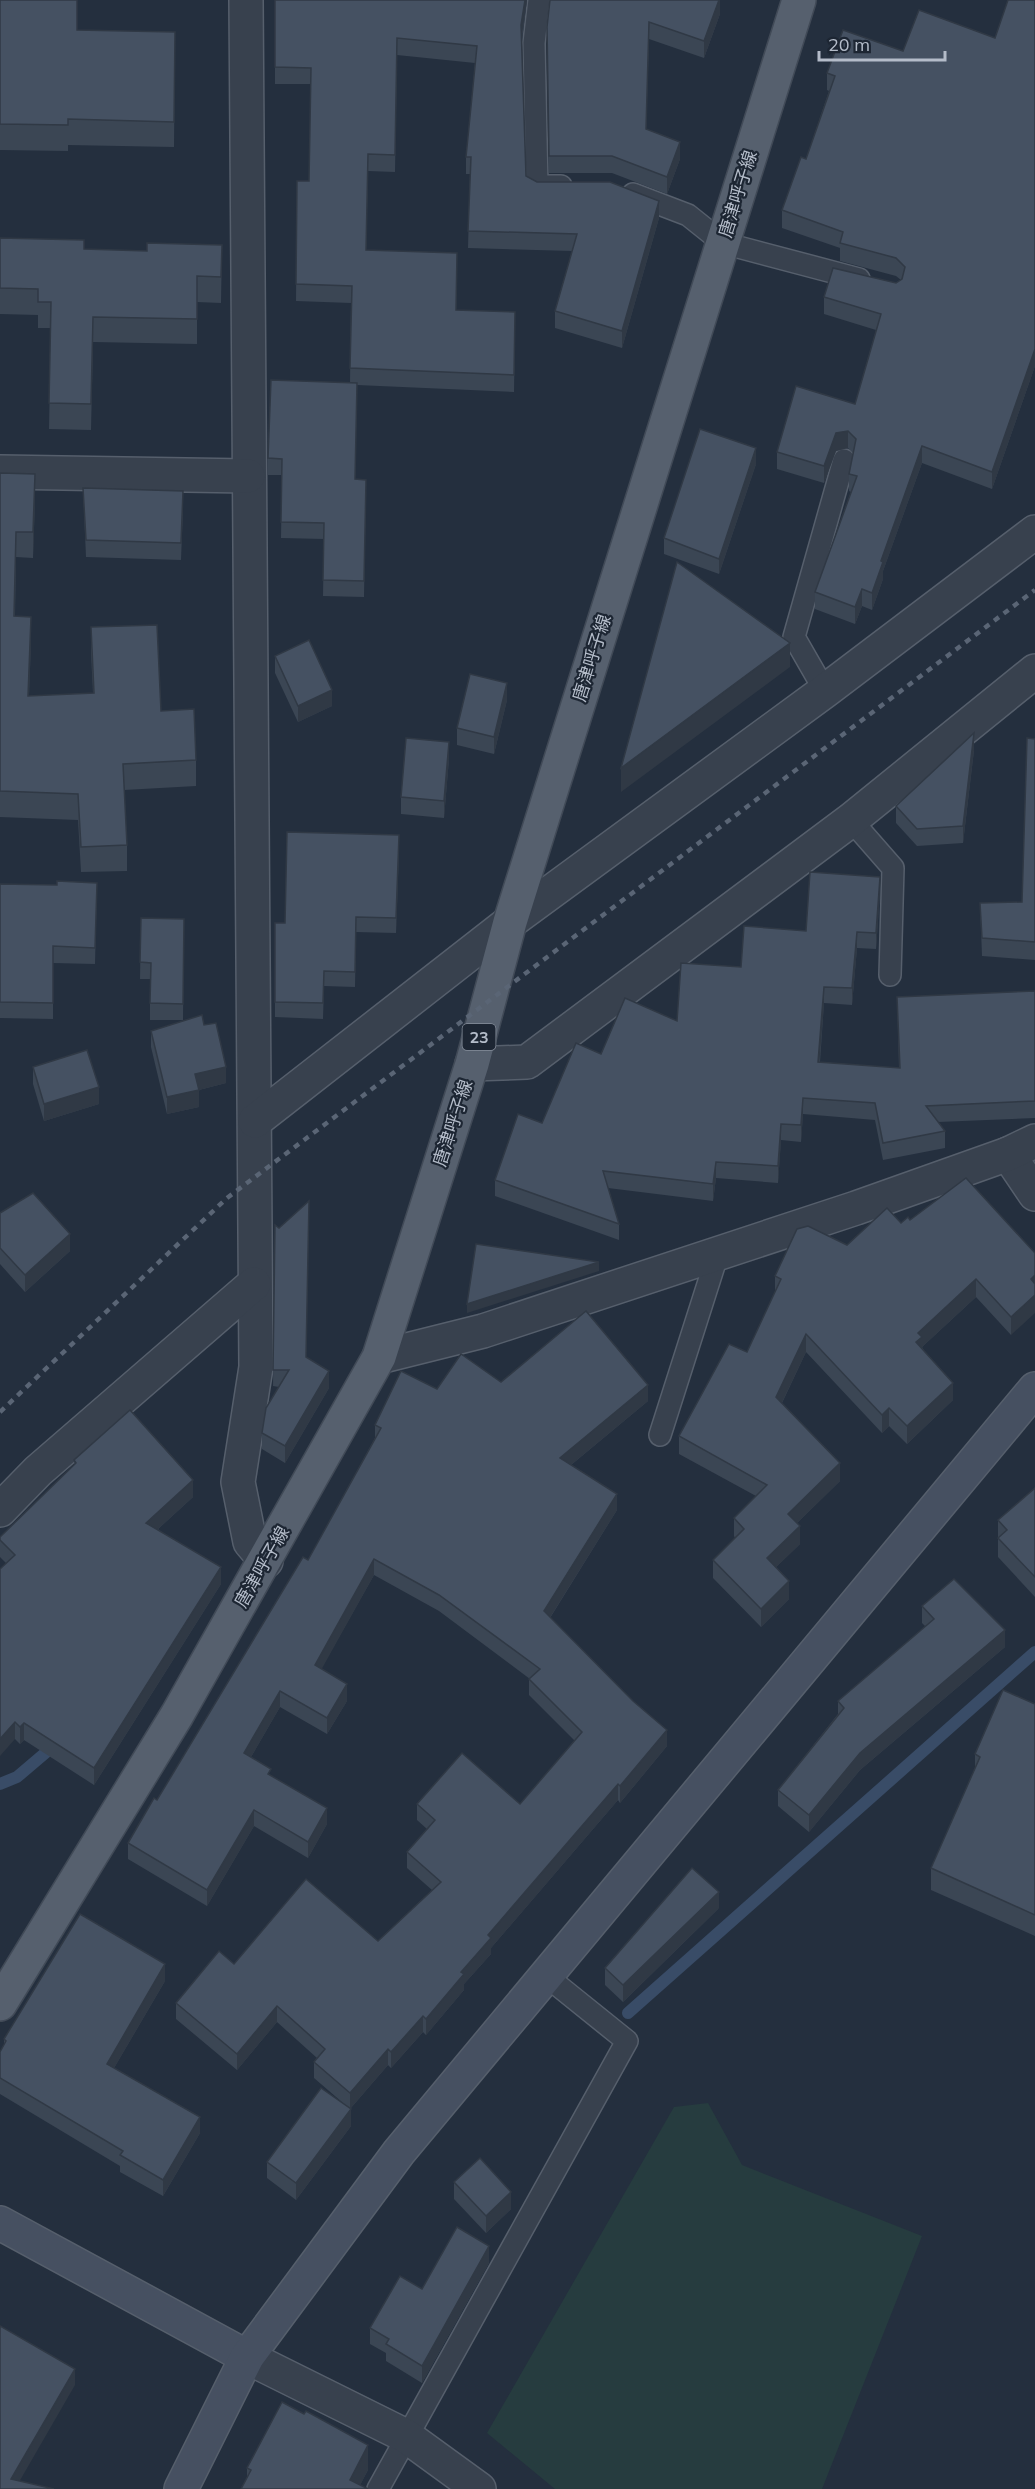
<svg xmlns="http://www.w3.org/2000/svg" width="1035" height="2489" font-family="Mulish,'Noto Sans JP',sans-serif">
	<style>
		.green { fill: #263c3f }
		.lines { fill: none; stroke-linecap: round; stroke-linejoin: round }
		.stream { stroke: #394c67; stroke-width: 12 }
		.lane-casing { stroke: #565f6c; stroke-width: 24 }
		.street-casing { stroke: #565f6c; stroke-width: 36 }
		.secondary-casing { stroke: #565f6c; stroke-width: 36 }
		.primary-casing { stroke: #414a57; stroke-width: 36 }
		.lane { stroke: #38414e; stroke-width: 21 }
		.street { stroke: #38414e; stroke-width: 33 }
		.secondary { stroke: #465061; stroke-width: 33 }
		.primary { stroke: #56606e; stroke-width: 33 }
		.rail { stroke: #5a6575; stroke-width: 4.5; stroke-dasharray: 6 6; stroke-linecap: butt }
		.wall { fill: #3b4654 }
		.shaded-wall { fill: #303945 }
		.building { fill: #455162; stroke: #303945; stroke-width: 1.5 }
		.labels { text-anchor: middle; stroke-width: 4.5; stroke-linejoin: round; paint-order: stroke }
		.shield { fill: #1d2633; stroke: #878f9c; stroke-width: 1.5 }
		.shield-label { font-size: 16px; font-weight: bold; fill: #b4bcc9 }
		.street-label { font-size: 18px; fill: #b4bcc9; stroke: #1d2633 }
	</style>
	<rect width="100%" height="100%" fill="#242f3e"/>
	<!-- green -->
	<polygon class="green" points="708,2103 742,2165 922,2236 822,2489 555,2489 487,2433 674,2107"/>
	<g class="lines">
		<!-- stream -->
		<g class="stream">
			<polyline points="0,1784 17,1777 57,1743"/>
			<polyline points="628,2013 1035,1652"/>
		</g>
		<defs>
			<g id="lane">
				<polyline points="539,0 534,43 537,186 561,186"/>
				<polyline points="633,194 688,215 723,243 859,279"/>
				<polyline points="825,691 794,637 844,460"/>
				<polyline points="851,820 893,868 890,975"/>
				<polyline points="660,1435 718,1253"/>
				<polyline points="378,2489 627,2041 545,1975"/>
			</g>
			<g id="street">
				<polyline points="246,0 256,1367 238,1482 250,1542 266,1561"/>
				<polyline points="0,472 248,476"/>
				<polyline points="472,1064 527,1062 851,820 1035,671"/>
				<polyline points="255,1121 510,922 825,691 1035,532"/>
				<polyline points="1008,1154 1035,1194"/>
				<polyline points="379,1357 483,1331 856,1208 1008,1154 1035,1141"/>
				<polyline points="0,1510 38,1471 254,1284"/>
				<polyline points="247,2357 406,2436 479,2489"/>
			</g>
			<g id="secondary">
				<polyline points="0,2223 247,2357"/>
				<polyline points="181,2489 247,2357 399,2152 1035,1389"/>
			</g>
			<polyline id="primary" points="0,2004 177,1715 379,1357 472,1064 510,922 799,0"/>
		</defs>
		<!-- lane casing -->
		<use href="#lane" class="lane-casing"/>
		<!-- street casing -->
		<use href="#street" class="street-casing"/>
		<!-- secondary casing -->
		<use href="#secondary" class="secondary-casing"/>
		<!-- primary casing -->
		<use href="#primary" class="primary-casing"/>
		<!-- lane -->
		<use href="#lane" class="lane"/>
		<!-- street -->
		<use href="#street" class="street"/>
		<!-- secondary -->
		<use href="#secondary" class="secondary"/>
		<!-- primary -->
		<use href="#primary" class="primary"/>
		<!-- rail -->
		<polyline class="rail" points="0,1412 227,1198 1035,590"/>
	</g>
	<!-- wall -->
	<g class="wall">
		<polygon points="0,0 77,30 175,32 174,147 68,145 68,151 0,150"/>
		<polygon points="275,0 527,0 522,39 526,176 537,182 659,218 622,348 555,328 555,311 573,251 468,248 470,174 466,174 466,157 475,63 397,55 395,172 368,171 366,250 456,310 515,329 514,392 357,385 355,479 366,480 364,597 323,596 324,539 281,538 282,475 268,475 268,458 350,383 351,303 296,301 297,181 309,181 311,84 275,84"/>
		<polygon points="720,0 720,14 704,58 649,39 646,130 680,159 667,194 612,173 549,173 547,44"/>
		<polygon points="1035,0 1035,366 992,489 922,463 883,571 883,579 872,610 862,606 855,624 815,609 815,592 851,492 849,491 849,474 853,453 848,448 836,451 824,483 777,469 777,452 855,404 876,330 824,314 824,297 896,283 901,280 896,276 840,261 840,248 782,228 782,210 806,159 829,91 827,90 827,73 903,51 995,38"/>
		<polygon points="0,238 84,249 147,251 222,245 221,303 197,302 197,344 93,342 91,430 49,429 51,328 38,328 38,315 0,314"/>
		<polygon points="756,464 719,574 664,554 664,538"/>
		<polygon points="0,473 35,500 33,558 16,557 15,616 31,643 29,696 93,693 91,653 91,627 161,711 196,760 196,786 124,790 127,845 127,871 81,872 78,820 0,817"/>
		<polygon points="83,488 183,508 181,560 86,557"/>
		<polygon points="275,656 332,706 298,722 275,673"/>
		<polygon points="507,700 494,754 457,745 457,728"/>
		<polygon points="1035,739 1035,960 982,956 980,903 1022,902"/>
		<polygon points="974,750 963,843 917,846 896,823 896,806"/>
		<polygon points="449,759 444,818 401,814 401,797"/>
		<polygon points="399,850 396,933 356,932 355,987 324,986 323,1019 275,1017 275,923 285,923"/>
		<polygon points="97,883 95,964 53,963 53,1019 0,1018 0,884 57,885"/>
		<polygon points="880,893 876,949 857,948 852,1005 824,1003 820,1062 899,1068 897,997 1035,991 1035,1118 938,1122 945,1131 945,1148 883,1160 875,1120 803,1114 801,1142 781,1140 778,1183 716,1178 713,1201 608,1188 619,1224 619,1240 495,1196 495,1180 542,1123 601,1054 677,1021 741,967 806,931"/>
		<polygon points="141,918 184,919 183,1020 150,1020 150,979 140,979"/>
		<polygon points="204,1025 226,1083 199,1090 199,1107 167,1114 151,1047 151,1031"/>
		<polygon points="33,1067 99,1104 44,1121 33,1084"/>
		<polygon points="0,1213 70,1251 25,1292 0,1264"/>
		<polygon points="910,1220 1035,1253 1011,1335 976,1297 922,1347 953,1400 907,1444 889,1426 882,1433 806,1352 782,1403 840,1481 797,1523 800,1544 776,1567 789,1599 761,1627 713,1578 713,1560 735,1538 734,1536 734,1518 756,1496 679,1454 679,1436 747,1352 775,1292 775,1276 847,1245"/>
		<polygon points="275,1225 306,1357 329,1388 285,1463 262,1449 262,1433 279,1387 273,1386"/>
		<polygon points="501,1382 648,1401 571,1465 617,1510 550,1618 667,1746 620,1803 618,1800 491,1948 491,1954 464,1984 464,1990 426,2035 423,2032 391,2068 388,2065 350,2109 351,2126 296,2200 267,2178 267,2162 350,2109 314,2078 314,2062 317,2058 277,2022 237,2070 176,2019 176,2003 234,1964 378,1941 432,1890 407,1868 407,1852 427,1829 417,1820 417,1804 520,1804 575,1741 529,1695 529,1679 530,1679 439,1611 374,1575 321,1669 347,1701 327,1734 280,1707 251,1757 271,1776 327,1824 308,1858 254,1826 207,1906 128,1859 128,1843 157,1800 308,1560 375,1438 375,1425 437,1389"/>
		<polygon points="74,1460 193,1497 158,1529 221,1584 94,1785 24,1740 20,1744 15,1739 6,1563 0,1557 0,1537 74,1465"/>
		<polygon points="1035,1488 1035,1597 998,1557 998,1520"/>
		<polygon points="922,1606 1005,1647 860,1770 809,1832 778,1806 778,1790 838,1714 838,1701 926,1627 922,1623"/>
		<polygon points="1035,1704 1035,1936 931,1890 931,1868 975,1770 975,1754"/>
		<polygon points="719,1908 623,2002 605,1985 605,1968"/>
		<polygon points="165,1981 114,2068 200,2133 163,2196 120,2172 120,2166 0,2094 0,2052 4,2046 4,2039"/>
		<polygon points="454,2182 511,2209 486,2233 454,2199"/>
		<polygon points="489,2263 422,2383 386,2361 386,2353 370,2344 370,2328 422,2289"/>
		<polygon points="247,2468 368,2470 360,2485 247,2478"/>
	</g>
	<!-- shaded-wall -->
	<g class="shaded-wall">
		<polygon points="525,0 527,0 521,42 521,25"/>
		<polygon points="719,0 720,0 720,14 704,58 704,41"/>
		<polygon points="680,142 680,159 667,194 667,177"/>
		<polygon points="659,201 659,218 622,348 622,331"/>
		<polygon points="1035,349 1035,366 992,489 992,472"/>
		<polygon points="848,431 848,448 836,451 824,483 824,466 836,433"/>
		<polygon points="922,446 922,463 883,571 883,579 872,610 872,593 881,561"/>
		<polygon points="756,448 756,464 719,574 719,559"/>
		<polygon points="35,474 35,500 33,558 33,532"/>
		<polygon points="862,589 862,606 855,624 855,607"/>
		<polygon points="31,617 31,643 28,722 28,696"/>
		<polygon points="790,643 790,667 621,792 621,768"/>
		<polygon points="507,683 507,700 494,754 494,737"/>
		<polygon points="332,690 332,706 298,722 298,706"/>
		<polygon points="974,733 974,750 963,843 963,826"/>
		<polygon points="449,742 449,759 444,818 444,801"/>
		<polygon points="399,835 399,850 396,933 396,918"/>
		<polygon points="880,877 880,893 876,949 876,933"/>
		<polygon points="857,932 857,948 852,1005 852,988"/>
		<polygon points="824,987 824,1003 818,1079 818,1062"/>
		<polygon points="226,1067 226,1083 195,1091 195,1074"/>
		<polygon points="99,1087 99,1104 44,1121 44,1104"/>
		<polygon points="199,1090 199,1107 167,1114 167,1097"/>
		<polygon points="803,1098 803,1114 801,1142 801,1125"/>
		<polygon points="781,1124 781,1140 778,1183 778,1166"/>
		<polygon points="716,1162 716,1178 713,1201 713,1184"/>
		<polygon points="70,1234 70,1251 25,1292 25,1275"/>
		<polygon points="599,1262 599,1271 467,1313 467,1304"/>
		<polygon points="1035,1275 1035,1293 1031,1279"/>
		<polygon points="976,1279 976,1297 922,1347 922,1355 916,1342 918,1333"/>
		<polygon points="1035,1295 1035,1313 1011,1335 1011,1317"/>
		<polygon points="806,1334 806,1352 776,1415 776,1397"/>
		<polygon points="329,1371 329,1388 285,1463 285,1446"/>
		<polygon points="953,1383 953,1400 907,1444 907,1426"/>
		<polygon points="648,1385 648,1401 560,1474 560,1458"/>
		<polygon points="889,1408 889,1426 882,1433 882,1415"/>
		<polygon points="840,1463 840,1481 788,1532 788,1514"/>
		<polygon points="193,1480 193,1497 146,1540 146,1523"/>
		<polygon points="617,1494 617,1510 544,1627 544,1611"/>
		<polygon points="800,1526 800,1544 767,1576 767,1558"/>
		<polygon points="374,1559 374,1575 315,1681 315,1665"/>
		<polygon points="221,1567 221,1584 94,1785 94,1768"/>
		<polygon points="789,1581 789,1599 761,1627 761,1609"/>
		<polygon points="1005,1630 1005,1647 860,1770 809,1832 809,1815 860,1753"/>
		<polygon points="347,1684 347,1701 327,1734 327,1718"/>
		<polygon points="280,1691 280,1707 244,1769 244,1753"/>
		<polygon points="15,1722 15,1739 0,1756 0,1739"/>
		<polygon points="24,1723 24,1740 20,1744 20,1727"/>
		<polygon points="667,1730 667,1746 620,1803 620,1786"/>
		<polygon points="618,1784 618,1800 491,1948 491,1954 464,1984 464,1990 426,2035 426,2019 488,1935"/>
		<polygon points="327,1808 327,1824 308,1858 308,1842"/>
		<polygon points="254,1810 254,1826 207,1906 207,1890"/>
		<polygon points="719,1892 719,1908 623,2002 623,1985"/>
		<polygon points="165,1964 165,1981 107,2080 107,2064"/>
		<polygon points="277,2006 277,2022 237,2070 237,2054"/>
		<polygon points="423,2016 423,2032 391,2068 391,2052"/>
		<polygon points="388,2049 388,2065 350,2109 350,2093"/>
		<polygon points="351,2109 351,2126 296,2200 296,2183"/>
		<polygon points="200,2117 200,2133 163,2196 163,2180"/>
		<polygon points="511,2192 511,2209 486,2233 486,2216"/>
		<polygon points="489,2246 489,2263 422,2383 422,2366"/>
		<polygon points="75,2369 75,2385 15,2489 11,2479"/>
		<polygon points="368,2445 368,2470 358,2489 350,2480"/>
	</g>
	<!-- building -->
	<g class="building">
		<polygon points="0,0 77,0 77,30 175,32 174,122 68,119 68,125 0,124"/>
		<polygon points="275,0 525,0 521,25 526,176 537,182 610,182 659,201 622,331 555,311 577,234 468,231 471,157 466,157 477,46 397,38 395,155 368,154 366,250 457,253 456,310 515,312 514,375 350,368 352,286 296,284 297,181 309,181 311,68 275,67"/>
		<polygon points="550,0 719,0 704,41 649,22 646,129 680,142 667,177 612,156 549,156 547,27"/>
		<polygon points="1008,0 1035,0 1035,349 992,472 922,446 881,561 883,562 872,593 862,589 855,607 815,592 857,476 849,474 856,439 848,431 836,433 824,466 777,452 796,386 855,404 881,314 824,297 833,268 896,283 902,279 905,267 896,258 840,243 843,232 782,210 801,157 806,159 835,76 827,73 843,30 903,51 919,10 995,38"/>
		<polygon points="0,238 84,240 84,249 147,251 147,243 222,245 221,277 197,276 197,319 93,317 91,404 49,403 51,302 38,302 38,289 0,288"/>
		<polygon points="271,380 357,383 355,479 366,480 364,581 323,580 324,523 281,522 282,459 268,458"/>
		<polygon points="700,429 756,448 719,559 664,538"/>
		<polygon points="0,473 35,474 33,532 16,532 14,616 31,617 28,696 94,693 91,627 157,625 161,711 194,709 196,760 123,764 127,845 81,847 78,794 0,791"/>
		<polygon points="83,488 183,491 181,543 86,540"/>
		<polygon points="677,562 790,643 621,768"/>
		<polygon points="309,640 332,690 298,706 275,656"/>
		<polygon points="470,674 507,683 494,737 457,728"/>
		<polygon points="974,733 963,826 917,829 896,806"/>
		<polygon points="406,738 449,742 444,801 401,797"/>
		<polygon points="1027,738 1035,739 1035,942 982,938 980,903 1022,902"/>
		<polygon points="287,832 399,835 396,918 356,917 355,972 324,971 323,1003 275,1002 275,923 285,923"/>
		<polygon points="810,872 880,877 876,933 857,932 852,988 824,987 818,1062 900,1068 897,997 1035,991 1035,1101 926,1106 945,1131 883,1143 875,1103 803,1098 801,1125 781,1124 778,1166 716,1162 713,1184 603,1171 619,1224 495,1180 518,1114 542,1123 576,1043 601,1054 625,998 677,1021 681,963 741,967 744,926 806,931"/>
		<polygon points="57,881 97,883 95,948 53,946 53,1003 0,1002 0,884 57,885"/>
		<polygon points="141,918 184,919 183,1004 150,1003 151,963 140,962"/>
		<polygon points="202,1015 204,1025 216,1023 226,1067 195,1074 199,1090 167,1097 151,1031"/>
		<polygon points="87,1050 99,1087 44,1104 33,1067"/>
		<polygon points="966,1178 1035,1253 1035,1275 1031,1279 1035,1284 1035,1295 1011,1317 976,1279 918,1333 922,1337 916,1342 953,1383 907,1426 889,1408 882,1415 806,1334 776,1397 840,1463 788,1514 800,1526 767,1558 789,1581 761,1609 713,1560 744,1529 734,1518 767,1485 679,1436 729,1344 747,1352 781,1279 775,1276 797,1229 808,1226 847,1245 887,1208 901,1223 908,1217 910,1220"/>
		<polygon points="33,1193 70,1234 25,1275 0,1248 0,1213"/>
		<polygon points="309,1201 306,1357 329,1371 285,1446 262,1433 266,1408 289,1370 273,1370 275,1225 279,1228"/>
		<polygon points="476,1244 599,1262 467,1304"/>
		<polygon points="586,1311 648,1385 560,1458 617,1494 544,1611 633,1701 667,1730 620,1786 618,1784 488,1935 491,1938 461,1972 464,1974 426,2019 423,2016 391,2052 388,2049 350,2093 314,2062 325,2049 277,2006 237,2054 176,2003 219,1951 234,1964 306,1879 378,1941 441,1882 407,1852 435,1820 417,1804 462,1753 520,1804 582,1732 529,1679 540,1669 439,1595 374,1559 315,1665 347,1684 327,1718 280,1691 244,1753 271,1769 268,1774 327,1808 308,1842 254,1810 207,1890 128,1843 154,1798 157,1800 303,1557 308,1560 381,1428 375,1425 401,1371 437,1389 461,1354 501,1382"/>
		<polygon points="130,1410 193,1480 146,1523 221,1567 94,1768 24,1723 20,1727 15,1722 0,1739 0,1569 15,1555 0,1540 0,1537 76,1463 74,1460"/>
		<polygon points="1035,1488 1035,1577 998,1538 1007,1530 998,1520"/>
		<polygon points="954,1579 1005,1630 860,1753 809,1815 778,1790 844,1708 838,1701 934,1619 922,1606"/>
		<polygon points="1003,1690 1035,1704 1035,1915 931,1868 980,1757 975,1754"/>
		<polygon points="692,1868 719,1892 623,1985 605,1968"/>
		<polygon points="80,1914 165,1964 107,2064 200,2117 163,2180 120,2155 123,2151 0,2078 0,2052 6,2041 4,2039"/>
		<polygon points="321,2088 351,2109 296,2183 267,2162"/>
		<polygon points="480,2158 511,2192 486,2216 454,2182"/>
		<polygon points="457,2227 489,2246 422,2366 386,2344 389,2339 370,2328 400,2276 422,2289"/>
		<polygon points="0,2326 75,2369 11,2479 54,2489 0,2489"/>
		<polygon points="282,2402 304,2414 306,2411 368,2445 350,2480 368,2489 241,2489 251,2470 247,2468"/>
	</g>
	<g class="labels">
		<!-- shield labels -->
		<rect class="shield" x="462.5" y="1024" width="33" height="26" rx="4.5"/>
		<g class="shield-label">
			<text x="479" y="1043">23</text>
		</g>
		<!-- street labels -->
		<g class="street-label">
			<text transform="translate(738 194) rotate(-73)" y="6">唐津呼子線</text>
			<text transform="translate(592 658) rotate(-73)" y="6">唐津呼子線</text>
			<text transform="translate(453 1123) rotate(-72)" y="6">唐津呼子線</text>
			<text transform="translate(262 1567) rotate(-60)" y="6">唐津呼子線</text>
		</g>
	</g>
	<!-- scale -->
	<path d="M819 51v9h126v-9" fill="none" stroke="#b4bcc9" stroke-width="3"/>
	<text x="828" y="51" font-size="18" fill="#b4bcc9" stroke="#1d2633" stroke-width="4.5" paint-order="stroke">20 m</text>
</svg>
